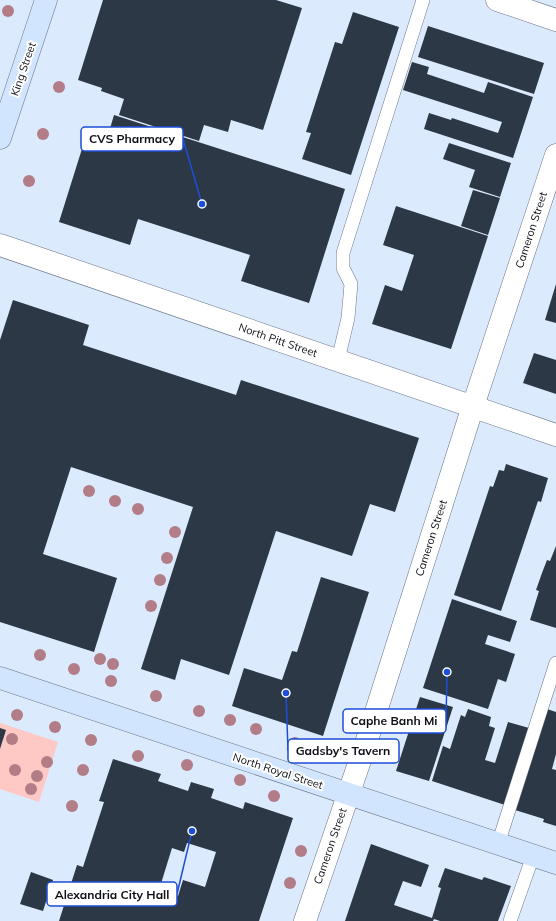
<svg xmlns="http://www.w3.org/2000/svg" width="556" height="921" font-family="Mulish,sans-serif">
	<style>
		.green { fill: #fec9c5 }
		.building { fill: #2d3846; fill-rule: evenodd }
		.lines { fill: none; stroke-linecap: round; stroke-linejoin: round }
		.service-casing { stroke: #687485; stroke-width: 14 }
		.minor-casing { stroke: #687485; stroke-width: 23 }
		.tertiary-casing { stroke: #687485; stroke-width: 23 }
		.secondary-casing { stroke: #687485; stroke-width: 23 }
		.service { stroke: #fff; stroke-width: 13 }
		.minor { stroke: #fff; stroke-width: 22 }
		.tertiary { stroke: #fff; stroke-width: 22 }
		.secondary { stroke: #d1e5fe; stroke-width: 22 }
		.tree { fill: #b27d87 }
		.labels { text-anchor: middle; stroke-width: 4; stroke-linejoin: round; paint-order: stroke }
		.street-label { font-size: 11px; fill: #0c1016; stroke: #fff }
		.leader { fill: none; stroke: #1d4ed8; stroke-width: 1.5 }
		.callout-dot { fill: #1d4ed8; stroke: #fff; stroke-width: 1.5 }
		.callout { fill: #fff; stroke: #1d4ed8; stroke-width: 1.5 }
		.callout-label { font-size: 12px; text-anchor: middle; font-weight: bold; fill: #0c1016 }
	</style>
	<rect width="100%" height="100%" fill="#dceafd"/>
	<!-- green -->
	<polygon class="green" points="0,723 58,742 39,802 0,789"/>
	<!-- building -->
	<g class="building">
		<polygon points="103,0 276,0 302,8 263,130 231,120 228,132 204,125 199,141 119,115 124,99 101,91 102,88 78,80"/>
		<polygon points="353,12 399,27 351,175 302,159 311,133 306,132 335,42 342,44"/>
		<polygon points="428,26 544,63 534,94 418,57"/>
		<polygon points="412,62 429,67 427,74 484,93 488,82 533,97 513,158 424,129 429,113 451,120 452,118 498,133 502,122 403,90"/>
		<polygon points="114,115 345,189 309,303 241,281 250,255 138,219 130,245 59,222 86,136 106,142"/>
		<polygon points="449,143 511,163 500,197 469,187 475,170 443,159"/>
		<polygon points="473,190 500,198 488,235 461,226"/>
		<polygon points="396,206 488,236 451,349 372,324 385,285 402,291 414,255 383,245"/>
		<polygon points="556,284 556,323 545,320"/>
		<polygon points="13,300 89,325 83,345 236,395 241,380 419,438 395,512 370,504 352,556 276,531 229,675 181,659 175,680 141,669 193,507 71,467 43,554 117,578 94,652 0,622 0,340"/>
		<polygon points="534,353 556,360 556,394 523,383"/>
		<polygon points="506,464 548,478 541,502 538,501 501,611 454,595 490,486 493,487 499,470 504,471"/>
		<polygon points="556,546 556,628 530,620 539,591 536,590 542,573 547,560 550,561"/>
		<polygon points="321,577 369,592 323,736 232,706 244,668 282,680 292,651 297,652"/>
		<polygon points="452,599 517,621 510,642 488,635 485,644 515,654 506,682 498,679 488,709 423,688"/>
		<polygon points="420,697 453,707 429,781 396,771"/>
		<polygon points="468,709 491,717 489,726 495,728 485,760 495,763 508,722 529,728 505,805 432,781 443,746 450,749 461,715 465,717"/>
		<polygon points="547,709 556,712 556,754 552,769 556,770 556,826 543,822 544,819 515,810"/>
		<polygon points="0,728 6,730 0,749"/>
		<path d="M113,759l48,15 -3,7 30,10 3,-9 23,7 -3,9 32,11 2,-7 48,16 -34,103h-200l18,-56 6,2 21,-65 -5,-1zM187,843l29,9 -11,35 -22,-7 -5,16 -19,-6 13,-42 12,4z"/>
		<polygon points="371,844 429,865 421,887 403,881 394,905 432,918 441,888 438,887 445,868 482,880 484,877 511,886 498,921 440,921 434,919 433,921 345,921"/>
		<polygon points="31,872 53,880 43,911 20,904"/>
	</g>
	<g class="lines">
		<defs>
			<g id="service">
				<polyline points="338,360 348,318 351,284 343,268 343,253 423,0"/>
				<polyline points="498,844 556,663"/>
				<polyline points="510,921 533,856"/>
			</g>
			<g id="minor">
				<polyline points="497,0 556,20"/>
				<polyline points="0,245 556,435"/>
			</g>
			<polyline id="tertiary" points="305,921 367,740 473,406 556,155"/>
			<g id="secondary">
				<polyline points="0,138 46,0"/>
				<polyline points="0,678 556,863"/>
			</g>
		</defs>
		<!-- service casing -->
		<use href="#service" class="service-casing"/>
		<!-- minor casing -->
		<use href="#minor" class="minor-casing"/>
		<!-- tertiary casing -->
		<use href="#tertiary" class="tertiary-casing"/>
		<!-- secondary casing -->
		<use href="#secondary" class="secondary-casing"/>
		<!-- service -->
		<use href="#service" class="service"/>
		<!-- minor -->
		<use href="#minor" class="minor"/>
		<!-- tertiary -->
		<use href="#tertiary" class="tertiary"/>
		<!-- secondary -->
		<use href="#secondary" class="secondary"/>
	</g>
	<!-- trees -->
	<g class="tree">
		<circle cx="8" cy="11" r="6"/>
		<circle cx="59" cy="87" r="6"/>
		<circle cx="43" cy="134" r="6"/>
		<circle cx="29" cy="181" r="6"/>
		<circle cx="89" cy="491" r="6"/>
		<circle cx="115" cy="501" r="6"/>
		<circle cx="138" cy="509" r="6"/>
		<circle cx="175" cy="532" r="6"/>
		<circle cx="167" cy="558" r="6"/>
		<circle cx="160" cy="580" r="6"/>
		<circle cx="151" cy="606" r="6"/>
		<circle cx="40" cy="655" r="6"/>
		<circle cx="100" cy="659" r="6"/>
		<circle cx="113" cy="664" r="6"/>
		<circle cx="74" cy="669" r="6"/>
		<circle cx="111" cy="681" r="6"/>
		<circle cx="156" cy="696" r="6"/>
		<circle cx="199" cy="711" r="6"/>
		<circle cx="17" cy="715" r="6"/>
		<circle cx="230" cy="720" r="6"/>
		<circle cx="55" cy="727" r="6"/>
		<circle cx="256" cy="729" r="6"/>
		<circle cx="12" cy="739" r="6"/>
		<circle cx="91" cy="740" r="6"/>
		<circle cx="295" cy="743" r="6"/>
		<circle cx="138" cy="756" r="6"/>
		<circle cx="47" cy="762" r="6"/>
		<circle cx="187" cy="765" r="6"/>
		<circle cx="15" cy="770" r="6"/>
		<circle cx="83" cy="770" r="6"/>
		<circle cx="37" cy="776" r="6"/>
		<circle cx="240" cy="780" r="6"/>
		<circle cx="31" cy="789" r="6"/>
		<circle cx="274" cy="796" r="6"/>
		<circle cx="72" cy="806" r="6"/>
		<circle cx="301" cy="851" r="6"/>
		<circle cx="290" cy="883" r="6"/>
	</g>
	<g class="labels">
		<!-- street labels -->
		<g class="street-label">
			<text transform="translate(23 69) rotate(-71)" y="4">King Street</text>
			<text transform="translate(531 230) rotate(-72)" y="4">Cameron Street</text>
			<text transform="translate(278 340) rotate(19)" y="4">North Pitt Street</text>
			<text transform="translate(431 538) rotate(-72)" y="4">Cameron Street</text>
			<text transform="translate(278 771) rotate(18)" y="4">North Royal Street</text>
			<text transform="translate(330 846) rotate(-71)" y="4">Cameron Street</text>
		</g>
	</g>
	<!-- callouts -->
	<path class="leader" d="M202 204L183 139M447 672L446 721M286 693L288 751M192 831L177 894"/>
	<g class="callout-dot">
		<circle cx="202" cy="204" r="4"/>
		<circle cx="447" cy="672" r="4"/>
		<circle cx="286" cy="693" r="4"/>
		<circle cx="192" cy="831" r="4"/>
	</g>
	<g class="callout">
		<rect x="81" y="127" width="102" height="24" rx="4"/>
		<rect x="343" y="709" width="103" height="24" rx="4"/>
		<rect x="288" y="739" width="111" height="24" rx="4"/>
		<rect x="47" y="882" width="130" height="24" rx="4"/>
	</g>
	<g class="callout-label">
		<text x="132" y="143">CVS Pharmacy</text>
		<text x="394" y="725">Caphe Banh Mi</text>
		<text x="343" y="755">Gadsby's Tavern</text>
		<text x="112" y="899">Alexandria City Hall</text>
	</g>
</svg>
